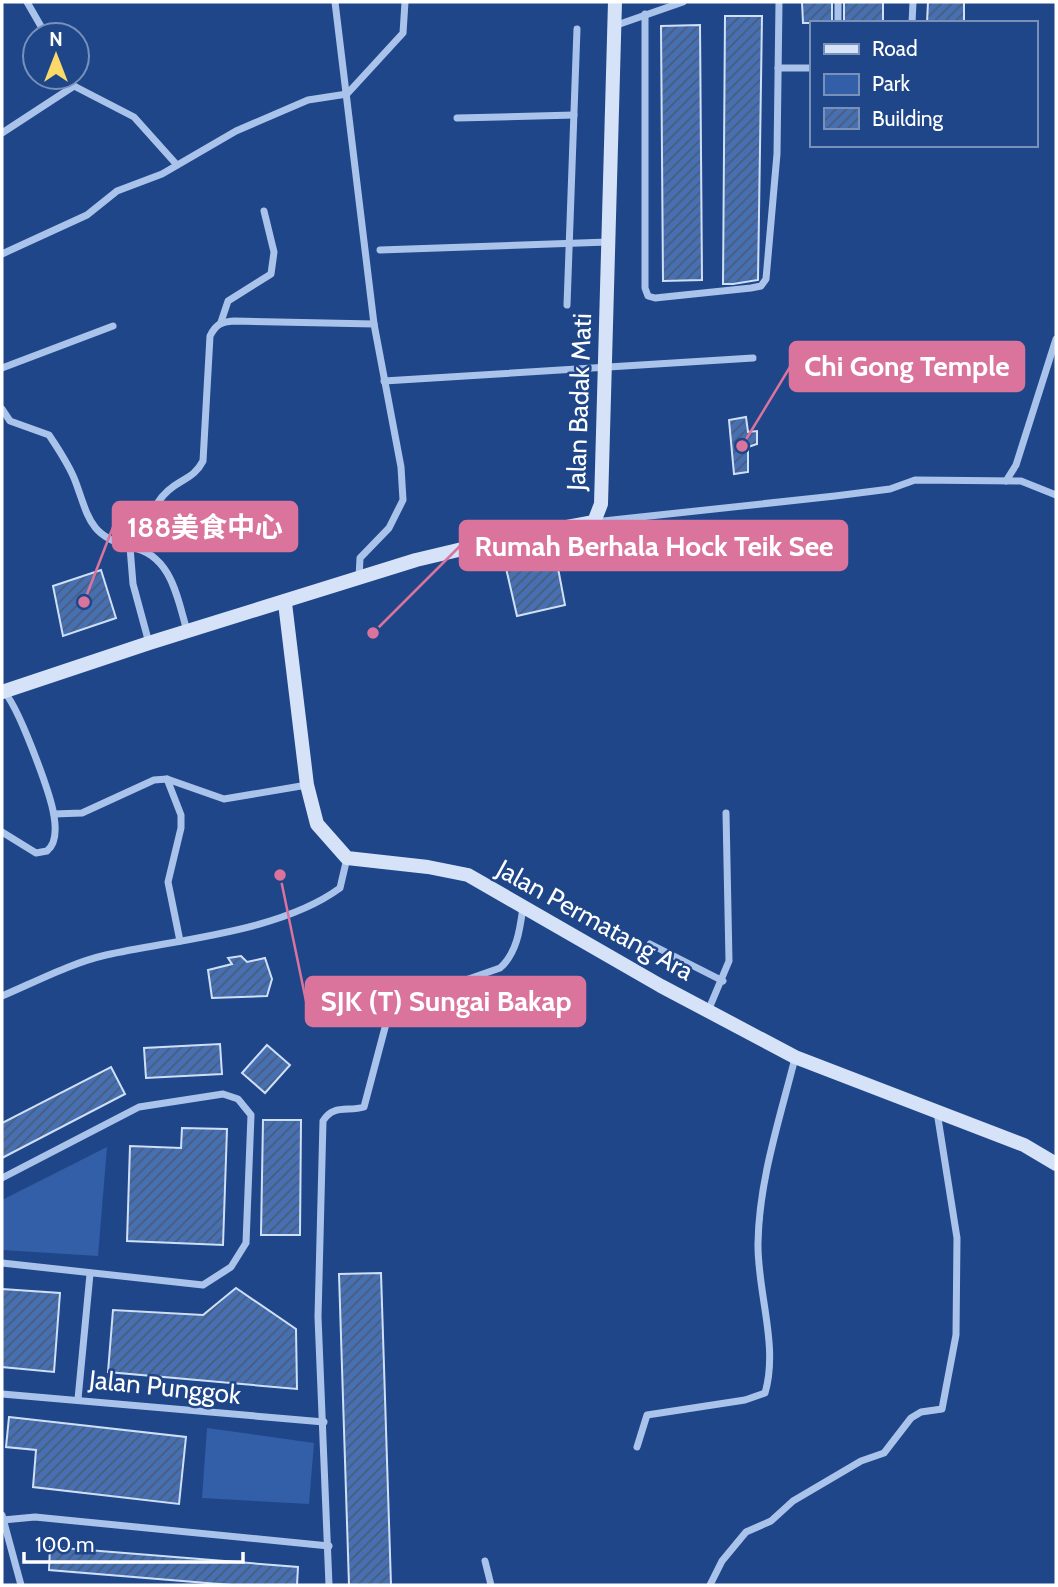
<svg xmlns="http://www.w3.org/2000/svg" width="1058" height="1587" font-family="Cabin,'Noto Sans SC',sans-serif">
	<style>
		.park { fill: #325fa7 }
		.building { fill: url(#building-hatch); stroke: #cfdff8; stroke-width: 2 }
		.lines { fill: none; stroke-linecap: round; stroke-linejoin: round }
		.minor { stroke: #aac3eb; stroke-width: 7 }
		.secondary { stroke: #d5e2f8; stroke-width: 14 }
		.labels { text-anchor: middle; stroke-width: 5; stroke-linejoin: round; paint-order: stroke }
		.street-label { font-size: 26px; fill: #fff; stroke: #1f4689 }
		.leader { fill: none; stroke: #da749d; stroke-width: 2.5 }
		.callout-dot { fill: #da749d; stroke: #1f4689; stroke-width: 2.5 }
		.callout { fill: #da749d; stroke: #da749d; stroke-width: 2.5 }
		.callout-label { font-size: 28px; text-anchor: middle; font-weight: bold; fill: #fff }
	</style>
	<defs>
		<pattern id="building-hatch" width="6" height="6" patternUnits="userSpaceOnUse" patternTransform="scale(1.75)"><rect width="6" height="6" fill="#4770b2"/><path d="M-1 1l2-2M0 6l6-6M5 7l2-2" fill="none" stroke="#4a5c7a"/></pattern>
	</defs>
	<rect width="100%" height="100%" fill="#1f4689"/>
	<!-- park -->
	<g class="park">
		<polygon points="107,1147 98,1256 2,1250 2,1200"/>
		<polygon points="207,1428 314,1443 309,1504 202,1498"/>
	</g>
	<!-- building -->
	<g class="building">
		<polygon points="802,2 832,2 832,23 803,23"/>
		<rect x="844" y="2" width="39" height="21"/>
		<polygon points="928,2 964,2 964,23 927,23"/>
		<polygon points="725,16 762,16 758,280 733,284 723,284"/>
		<polygon points="700,25 702,280 663,281 661,26"/>
		<polygon points="746,417 748,432 757,431 757,444 748,447 748,472 734,474 729,420"/>
		<polygon points="554,547 565,605 517,616 503,555"/>
		<polygon points="101,570 116,618 63,636 53,586"/>
		<polygon points="241,956 247,962 265,958 272,979 267,996 212,998 208,970 232,964 228,958"/>
		<polygon points="220,1044 222,1074 146,1078 144,1048"/>
		<polygon points="267,1045 290,1065 265,1093 242,1073"/>
		<polygon points="111,1067 125,1094 2,1158 2,1123"/>
		<polygon points="263,1120 301,1120 300,1235 261,1235"/>
		<polygon points="182,1128 227,1129 223,1245 127,1241 130,1146 181,1148"/>
		<polygon points="381,1273 391,1585 349,1585 339,1274"/>
		<polygon points="236,1288 296,1329 297,1389 108,1372 113,1310 203,1315"/>
		<polygon points="2,1289 60,1293 54,1372 2,1367"/>
		<polygon points="9,1417 186,1437 179,1504 33,1487 36,1450 6,1447"/>
		<polygon points="50,1547 298,1567 297,1585 231,1585 49,1570"/>
	</g>
	<g class="lines">
		<!-- minor -->
		<g class="minor">
			<polyline points="27,2 46,35"/>
			<polyline points="335,2 374,324"/>
			<polyline points="838,2 838,23"/>
			<polyline points="645,14 645,288 648,296 655,298 751,288 761,286 766,279 777,154 779,2"/>
			<polyline points="912,23 913,2"/>
			<polyline points="614,26 683,2"/>
			<polyline points="778,68 811,68"/>
			<polyline points="69,77 74,86 134,117 177,165"/>
			<polyline points="457,118 574,115"/>
			<polyline points="2,133 74,86"/>
			<polyline points="380,250 608,242"/>
			<polyline points="2,254 87,215 117,191 162,174 236,131 308,100 347,94 403,33 405,2"/>
			<polyline points="567,305 577,29"/>
			<polyline points="221,322 228,301 271,274 274,252 264,211"/>
			<polyline points="2,368 113,326"/>
			<polyline points="384,381 753,358"/>
			<path d="M2,409l8,12 39,14c10,15 21,31 27,48 13,36 14,53 54,64l3,37 16,59"/>
			<polyline points="1006,481 1016,465 1056,339"/>
			<polyline points="594,522 835,496 890,489 915,480 1021,481 1056,495"/>
			<path d="M130,547c41,7 47,49 57,84"/>
			<path d="M144,549c3,-24 8,-48 30,-63 13,-9 21,-10 29,-25l7,-125c6,-12 11,-14 24,-15l140,3 27,143 2,33 -14,28 -29,30 -1,20"/>
			<polyline points="167,779 181,815 181,828 168,882 180,941"/>
			<polyline points="54,814 82,813 154,780 167,779 224,799 307,785"/>
			<path d="M2,832l34,21 11,-2c10,-8 9,-23 7,-35 -3,-21 -37,-115 -52,-126"/>
			<polyline points="650,944 723,981"/>
			<path d="M2,996c33,-14 69,-33 104,-41 72,-16 174,-23 234,-67l7,-30"/>
			<polyline points="708,1011 729,961 726,813"/>
			<polyline points="2,1178 139,1107 223,1094 238,1099 251,1115 246,1243 231,1267 203,1285 2,1263"/>
			<polyline points="2,1394 324,1422"/>
			<polyline points="78,1399 90,1274"/>
			<path d="M637,1447l10,-32 98,-15 20,-7c14,-47 -8,-102 -7,-150 1,-63 22,-125 37,-185"/>
			<polyline points="2,1515 21,1585"/>
			<polyline points="3,1520 35,1517 329,1546"/>
			<polyline points="485,1561 491,1585"/>
			<path d="M329,1585l-11,-268 5,-196c10,-17 25,-9 41,-14l23,-87 13,-17 100,-35c17,-15 20,-39 23,-61"/>
			<polyline points="710,1585 722,1561 746,1532 771,1521 793,1501 861,1461 884,1453 911,1418 921,1412 942,1409 956,1335 957,1238 937,1112"/>
		</g>
		<!-- secondary -->
		<g class="secondary">
			<polyline points="285,603 307,785 317,824 347,858 428,867 468,875 661,986 795,1057 1024,1145 1056,1164"/>
			<polyline points="2,692 149,643 416,560 513,537 594,522 601,504 615,2"/>
		</g>
	</g>
	<g class="labels">
		<!-- street labels -->
		<g class="street-label">
			<text transform="translate(579 402) rotate(-88)" y="9">Jalan Badak Mati</text>
			<text transform="translate(595 920) rotate(29)" y="9">Jalan Permatang Ara</text>
			<text transform="translate(165 1387) rotate(6)" y="9">Jalan Punggok</text>
		</g>
	</g>
	<!-- callouts -->
	<path class="leader" d="M742 446L790 367M84 602L113 527M373 633L460 546M280 875L306 1001"/>
	<g class="callout-dot">
		<circle cx="742" cy="446" r="7"/>
		<circle cx="84" cy="602" r="7"/>
		<circle cx="373" cy="633" r="7"/>
		<circle cx="280" cy="875" r="7"/>
	</g>
	<g class="callout">
		<rect x="790" y="342" width="234" height="49" rx="7"/>
		<rect x="113" y="502" width="184" height="49" rx="7"/>
		<rect x="460" y="521" width="387" height="49" rx="7"/>
		<rect x="306" y="977" width="279" height="49" rx="7"/>
	</g>
	<g class="callout-label">
		<text x="907" y="376">Chi Gong Temple</text>
		<text x="205" y="537">188美食中心</text>
		<text x="654" y="556">Rumah Berhala Hock Teik See</text>
		<text x="446" y="1011">SJK (T) Sungai Bakap</text>
	</g>
	<!-- border -->
	<rect width="1058" height="1587" fill="none" stroke="#ffffff" stroke-width="7"/>
	<!-- legend -->
	<rect x="810" y="21" width="228" height="126" fill="#1f4689" stroke="#7990b8" stroke-width="2"/>
	<rect x="824" y="44" width="35" height="10" fill="#d5e2f8" stroke="#7990b8" stroke-width="2"/>
	<text x="872" y="56" font-size="21" fill="#ffffff">Road</text>
	<rect x="824" y="74" width="35" height="21" fill="#325fa7" stroke="#7990b8" stroke-width="2"/>
	<text x="872" y="91" font-size="21" fill="#ffffff">Park</text>
	<rect x="824" y="108" width="35" height="21" fill="url(#building-hatch)" stroke="#7990b8" stroke-width="2"/>
	<text x="872" y="126" font-size="21" fill="#ffffff">Building</text>
	<!-- north arrow -->
	<g transform="translate(56 56)"><circle r="33" fill="#1f4689" stroke="#7990b8" stroke-width="2"/>
	<path d="M0-5L12 26L0 18L-12 26Z" fill="#fad969"/>
	<text y="-10" font-size="19" font-weight="bold" text-anchor="middle" fill="#ffffff">N</text>
	</g>
	<!-- scale -->
	<path d="M24 1552v10h219v-10" fill="none" stroke="#ffffff" stroke-width="3.5"/>
	<text x="35" y="1552" font-size="21" fill="#ffffff" stroke="#1f4689" stroke-width="5" paint-order="stroke">100 m</text>
</svg>
